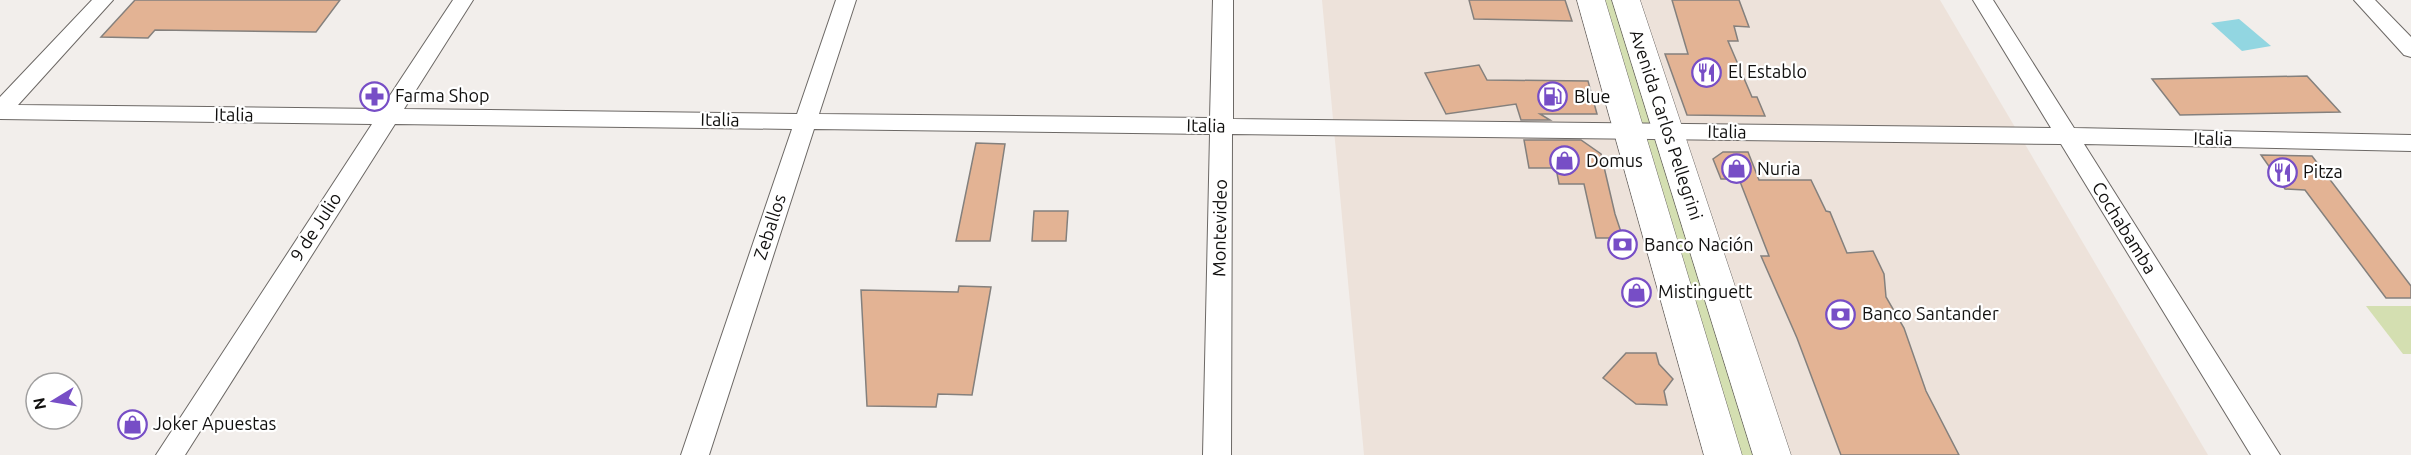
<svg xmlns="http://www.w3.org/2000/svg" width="2411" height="455" font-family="Ubuntu,sans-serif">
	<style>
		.built { fill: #ede2da }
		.green { fill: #d4dfb1 }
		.water { fill: #92d6e1 }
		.building { fill: #e3b394; stroke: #84807d; stroke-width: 1.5 }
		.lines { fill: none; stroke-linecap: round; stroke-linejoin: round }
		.minor-casing { stroke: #6c6865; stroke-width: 2 }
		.primary-casing { stroke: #6c6865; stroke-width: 1 }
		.minor { fill: #fff; fill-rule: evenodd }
		.primary { fill: #fff; fill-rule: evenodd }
		.labels { text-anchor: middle; stroke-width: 4.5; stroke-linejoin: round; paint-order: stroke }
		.poi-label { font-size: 18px; fill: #11100f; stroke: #fff; text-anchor: start }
		.street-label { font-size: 18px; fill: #11100f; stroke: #fff }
	</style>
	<rect width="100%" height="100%" fill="#f2eeeb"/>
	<!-- built -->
	<polygon class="built" points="1322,0 1940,0 2208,455 1364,455"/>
	<!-- green -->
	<g class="green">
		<polygon points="1591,0 1626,0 1772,455 1723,455"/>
		<polygon points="2366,306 2411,306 2411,354 2403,354"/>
	</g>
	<!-- water -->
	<polygon class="water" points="2239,19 2271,46 2242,51 2211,23"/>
	<!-- building -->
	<g class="building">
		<polygon points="135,0 340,0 316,32 155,30 148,38 101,37"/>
		<polygon points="1469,0 1565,0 1572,21 1474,19"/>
		<polygon points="1672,0 1739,0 1749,27 1734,26 1738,41 1728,41 1752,97 1757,97 1765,116 1687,115 1665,54 1688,54"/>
		<polygon points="1479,65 1487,80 1588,81 1597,114 1540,114 1550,120 1521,120 1516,104 1446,114 1425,73"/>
		<polygon points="2307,76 2340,112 2180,115 2152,79"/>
		<polygon points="1524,140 1581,140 1601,154 1615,214 1623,238 1596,238 1584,184 1559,184 1556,168 1529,168"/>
		<polygon points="976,143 1005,144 990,241 956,241"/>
		<polygon points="1723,152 1748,152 1759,180 1811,180 1826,211 1830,212 1847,253 1873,251 1884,274 1886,297 1904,328 1926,391 1959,455 1841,455 1797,338 1761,256 1769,256 1739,179 1721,179 1713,159"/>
		<polygon points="2261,155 2312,156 2411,286 2411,298 2386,298 2305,190 2285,189"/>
		<polygon points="1034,211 1068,211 1066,241 1032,241"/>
		<polygon points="959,286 991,287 972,395 938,394 936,407 867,406 861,290 958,292"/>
		<polygon points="1626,353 1656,353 1659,364 1673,379 1664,391 1667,405 1636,404 1603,378"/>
	</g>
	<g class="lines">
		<defs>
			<g id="minor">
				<polygon points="92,0 113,0 18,105 381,109 453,0 473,0 404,109 797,114 836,0 856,0 819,114 1210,118 1213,0 1233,0 1233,119 2051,128 1973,0 1993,0 2074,128 2411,135 2411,151 2084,144 2280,455 2251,455 2061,144 1232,134 1231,455 1203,455 1210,134 814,129 709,455 681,455 792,129 395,124 185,455 156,455 372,124 0,119 0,97"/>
				<polygon points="2354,0 2375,0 2411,37 2411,57 2404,55"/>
			</g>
			<g id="primary">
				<polygon points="1577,0 1605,0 1742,455 1704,455"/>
				<polygon points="1612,0 1640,0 1791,455 1753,455"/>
			</g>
		</defs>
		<!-- minor casing -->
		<use href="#minor" class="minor-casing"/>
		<!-- primary casing -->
		<use href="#primary" class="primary-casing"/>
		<!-- minor -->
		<use href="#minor" class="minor"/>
		<!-- primary -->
		<use href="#primary" class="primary"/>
	</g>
	<!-- icons -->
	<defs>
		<symbol id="restaurant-ring" viewBox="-11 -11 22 22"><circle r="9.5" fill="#fff" stroke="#774ec6" stroke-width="1.5"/><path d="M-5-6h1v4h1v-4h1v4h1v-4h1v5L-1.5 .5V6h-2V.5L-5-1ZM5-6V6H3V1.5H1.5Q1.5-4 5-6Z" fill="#774ec6"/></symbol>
		<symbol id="pharmacy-ring" viewBox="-11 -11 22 22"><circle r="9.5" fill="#fff" stroke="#774ec6" stroke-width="1.5"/><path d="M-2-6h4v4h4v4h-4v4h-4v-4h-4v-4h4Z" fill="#774ec6"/></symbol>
		<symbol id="fuel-ring" viewBox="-11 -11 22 22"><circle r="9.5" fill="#fff" stroke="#774ec6" stroke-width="1.5"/><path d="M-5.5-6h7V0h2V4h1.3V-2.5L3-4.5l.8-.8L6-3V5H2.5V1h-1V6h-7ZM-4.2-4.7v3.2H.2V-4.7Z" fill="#774ec6"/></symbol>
		<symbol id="shop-ring" viewBox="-11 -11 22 22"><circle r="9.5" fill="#fff" stroke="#774ec6" stroke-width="1.5"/><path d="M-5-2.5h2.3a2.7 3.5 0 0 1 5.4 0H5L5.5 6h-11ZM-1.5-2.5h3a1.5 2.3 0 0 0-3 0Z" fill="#774ec6"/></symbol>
		<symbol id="bank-ring" viewBox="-11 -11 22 22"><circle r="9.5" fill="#fff" stroke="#774ec6" stroke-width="1.5"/><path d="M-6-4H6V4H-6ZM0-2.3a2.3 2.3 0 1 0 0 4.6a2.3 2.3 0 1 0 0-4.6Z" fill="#774ec6"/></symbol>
	</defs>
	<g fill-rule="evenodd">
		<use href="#restaurant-ring" x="1690" y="56" width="33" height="33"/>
		<use href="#pharmacy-ring" x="358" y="80" width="33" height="33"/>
		<use href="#fuel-ring" x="1536" y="80" width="33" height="33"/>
		<use href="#shop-ring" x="1548" y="144" width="33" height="33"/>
		<use href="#shop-ring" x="1720" y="152" width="33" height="33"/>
		<use href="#restaurant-ring" x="2266" y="156" width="33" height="33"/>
		<use href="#bank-ring" x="1606" y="228" width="33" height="33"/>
		<use href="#shop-ring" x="1620" y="276" width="33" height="33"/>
		<use href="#bank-ring" x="1824" y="298" width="33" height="33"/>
		<use href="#shop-ring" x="116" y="408" width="33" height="33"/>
	</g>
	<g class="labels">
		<!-- poi labels -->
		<g class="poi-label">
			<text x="1728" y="78">El Establo</text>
			<text x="395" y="102">Farma Shop</text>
			<text x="1574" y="103">Blue</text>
			<text x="1586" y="167">Domus</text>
			<text x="1757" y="175">Nuria</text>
			<text x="2303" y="178">Pitza</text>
			<text x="1644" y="251">Banco Nación</text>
			<text x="1658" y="298">Mistinguett</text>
			<text x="1862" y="320">Banco Santander</text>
			<text x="153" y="430">Joker Apuestas</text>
		</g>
		<!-- street labels -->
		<g class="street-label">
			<text transform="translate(234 115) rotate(1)" y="6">Italia</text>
			<text transform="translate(720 120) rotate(1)" y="6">Italia</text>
			<text transform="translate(1666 125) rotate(72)" y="6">Avenida Carlos Pellegrini</text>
			<text transform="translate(1206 126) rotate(1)" y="6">Italia</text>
			<text transform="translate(1727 132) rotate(1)" y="6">Italia</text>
			<text transform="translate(2213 139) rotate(1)" y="6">Italia</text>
			<text transform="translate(316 227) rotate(-57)" y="6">9 de Julio</text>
			<text transform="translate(770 227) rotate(-72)" y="6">Zeballos</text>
			<text transform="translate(1220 228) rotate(-89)" y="6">Montevideo</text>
			<text transform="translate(2124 228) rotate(58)" y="6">Cochabamba</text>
		</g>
	</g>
	<!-- north arrow -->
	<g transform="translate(54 401) rotate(259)"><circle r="28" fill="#ffffff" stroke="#a09f9f" stroke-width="1.5"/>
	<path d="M0-4.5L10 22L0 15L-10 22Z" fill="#774ec6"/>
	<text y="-9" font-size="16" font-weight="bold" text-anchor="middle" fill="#11100f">N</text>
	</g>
</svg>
